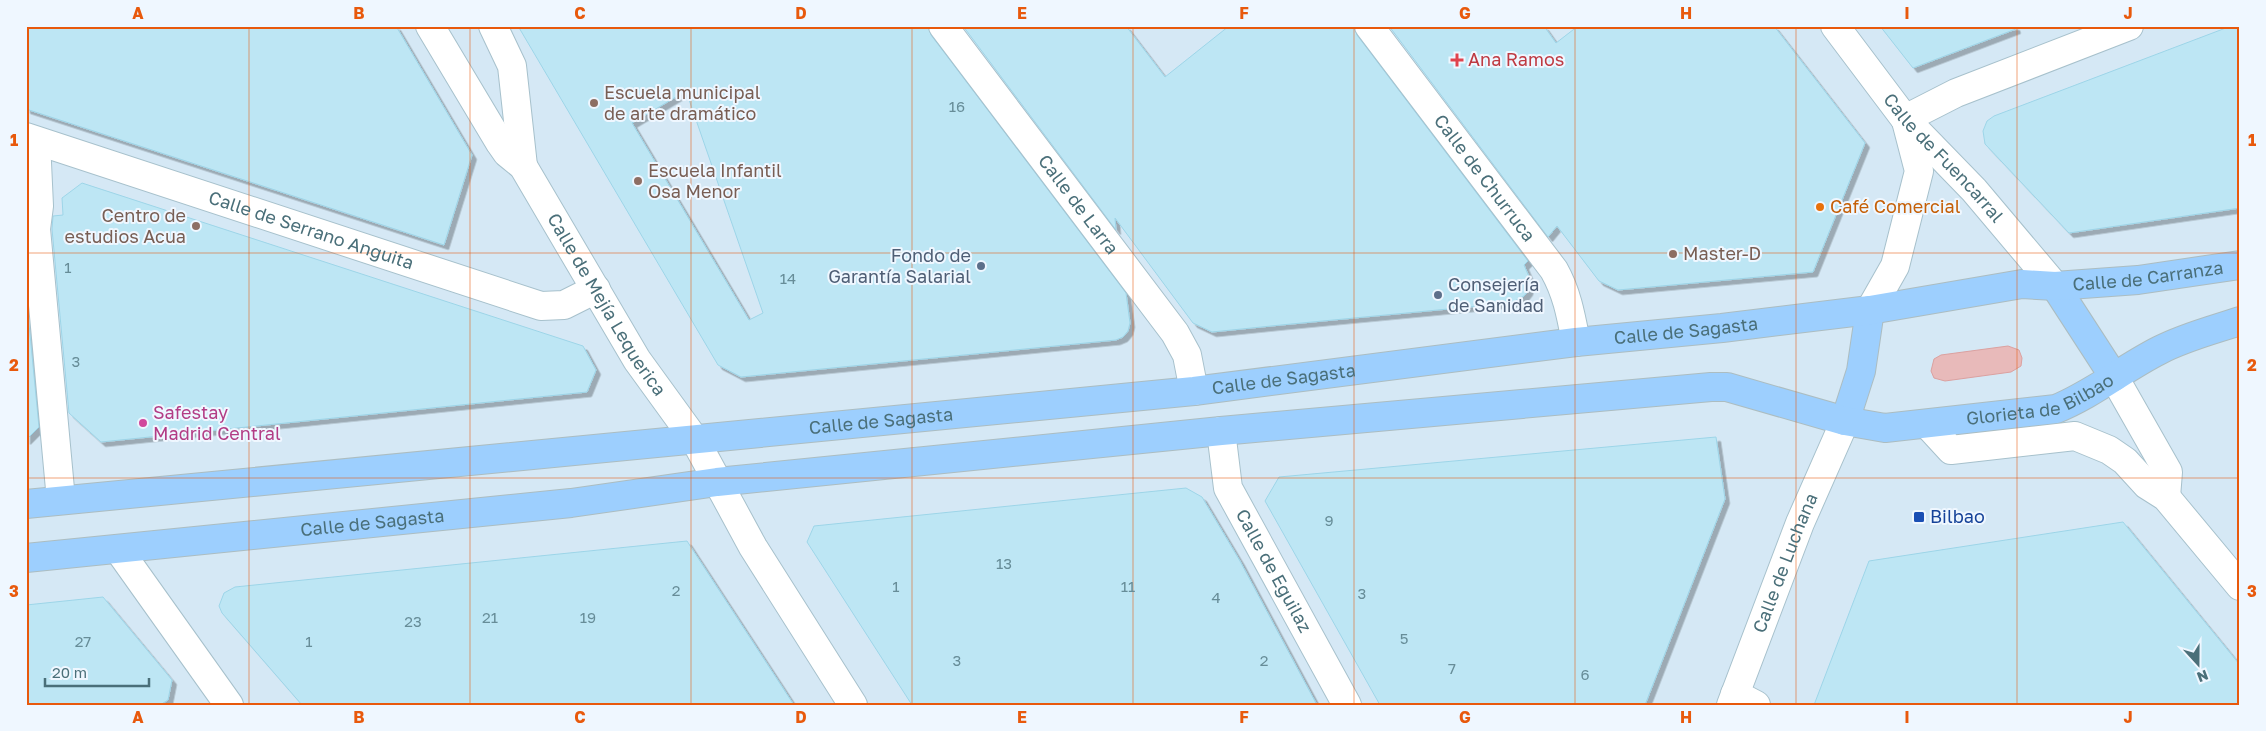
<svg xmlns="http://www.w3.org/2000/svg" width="2266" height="731" font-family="'Golos Text',sans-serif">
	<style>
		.residential { fill: #d5e8f5 }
		.water { fill: #e8baba; stroke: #dba1a0 }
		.building { fill: #bde6f4; stroke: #9dd5e8; fill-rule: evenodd; filter: url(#shadow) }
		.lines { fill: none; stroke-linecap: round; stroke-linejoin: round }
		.minor-casing { stroke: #a7c1cc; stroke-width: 30 }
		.major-casing { stroke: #acbdc1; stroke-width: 30 }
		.minor { stroke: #fff; stroke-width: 28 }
		.major { stroke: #9dcffe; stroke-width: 28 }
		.grid { fill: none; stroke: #e8590c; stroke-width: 1; stroke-opacity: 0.55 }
		.health-dot { fill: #e0444e; stroke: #eff7ff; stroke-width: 2 }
		.education-dot { fill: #8d6e63; stroke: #eff7ff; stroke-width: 2 }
		.food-dot { fill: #e8710a; stroke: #eff7ff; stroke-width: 2 }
		.service-dot { fill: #5c6f8a; stroke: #eff7ff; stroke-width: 2 }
		.hotel-dot { fill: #d1479c; stroke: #eff7ff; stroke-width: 2 }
		.transit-dot { fill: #1a4fb4; stroke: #eff7ff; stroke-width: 2 }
		.labels { text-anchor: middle; stroke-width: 4; stroke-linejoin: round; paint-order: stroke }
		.number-label { font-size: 15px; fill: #678d98 }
		.health-label { font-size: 18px; fill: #be3a42; stroke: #eff7ff; text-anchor: start }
		.education-label { font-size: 18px; fill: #785e54; stroke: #eff7ff; text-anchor: start }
		.street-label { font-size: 18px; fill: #4a6f79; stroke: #eff7ff }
		.food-label { font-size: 18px; fill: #c56008; stroke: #eff7ff; text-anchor: start }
		.service-label { font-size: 18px; fill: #4e5e75; stroke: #eff7ff; text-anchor: end }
		.hotel-label { font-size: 18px; fill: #b23c85; stroke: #eff7ff; text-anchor: start }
		.transit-label { font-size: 18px; fill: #164399; stroke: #eff7ff; text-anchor: start }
		.neatline { fill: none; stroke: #e8590c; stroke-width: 2 }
		.grid-label { font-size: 16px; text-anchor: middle; font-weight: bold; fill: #e8590c }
	</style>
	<defs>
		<filter id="shadow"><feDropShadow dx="4.5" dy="4.5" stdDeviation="0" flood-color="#0004"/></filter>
	</defs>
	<rect width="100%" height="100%" fill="#e7f3fd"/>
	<!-- residential -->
	<rect class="residential" x="26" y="26" width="2214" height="679"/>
	<!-- water -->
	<polygon class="water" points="2008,346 2019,350 2022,358 2021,366 2011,372 1945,381 1934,378 1931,371 1934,359 1941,355"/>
	<!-- building -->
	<g class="building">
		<polygon points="26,26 396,26 472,155 444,245 26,109"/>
		<path d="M518,26h410l3,9 195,258 4,30 -2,8 -5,6 -7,3 -375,37 -23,-12zM686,91l77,222 -14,7 -117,-197z"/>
		<polygon points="963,26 1126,26 1165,77 1229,26 1354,26 1357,35 1528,261 1524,265 1530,279 1528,291 1524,296 1511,303 1281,325 1212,332 1193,323 1115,218 1116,230"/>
		<polygon points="1389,26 1544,26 1556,43 1578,26 1774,26 1865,143 1813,272 1618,290 1599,281 1557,226 1548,237"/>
		<polygon points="1880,26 2015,26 2016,29 1913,68"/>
		<polygon points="2231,26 2240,26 2240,208 2069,233 1985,144 1983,131 1987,121 1994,116"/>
		<polygon points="82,183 583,346 596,370 587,392 101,442 69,413 52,229 53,216 63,215 62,198"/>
		<polygon points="26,293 39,427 26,440"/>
		<polygon points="1716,437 1725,499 1645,705 1380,705 1265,501 1279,477"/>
		<polygon points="1186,488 1202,497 1240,561 1317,705 912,705 807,542 814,526"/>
		<polygon points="2123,522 2240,665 2240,705 1814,705 1869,561"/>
		<polygon points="687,541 794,705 302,705 222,613 219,606 224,593 235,587"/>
		<polygon points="103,597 172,680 168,700 160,705 26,705 26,605"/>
	</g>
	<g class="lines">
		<defs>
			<g id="minor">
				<path id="s1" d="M430,26l70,117 7,10 16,13 114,194 58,80 58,107 100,158"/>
				<polyline points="493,26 512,66 523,166"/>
				<path id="s2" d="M943,26l232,307 12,22 7,36"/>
				<path id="s3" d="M1369,26l185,244c13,23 17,46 22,72"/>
				<path id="s4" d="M1835,26l70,93 69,71 81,96"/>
				<polyline points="1905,119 1956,93 2129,26"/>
				<path id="s5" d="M26,137l515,169 23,-1 32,-16"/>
				<polyline points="36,141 39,206 36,229 61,500"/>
				<polyline points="1870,310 1895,266 1919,171 1906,121"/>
				<polyline points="2114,377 2168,472 2166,497"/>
				<polyline points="1928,425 1951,450 2075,436 2109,450 2125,461 2147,485 2166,497 2240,586"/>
				<path id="s6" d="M1221,431l7,57 119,217"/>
				<polyline points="118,549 229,705"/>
				<polyline points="1735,694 1756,705"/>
				<path id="s7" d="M1731,705l69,-182 45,-102"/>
			</g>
			<g id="major">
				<polyline points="2055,286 2114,377"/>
				<polyline points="1845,421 1861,371 1870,310"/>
				<path id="s8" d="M26,504l1168,-113 382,-49 146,-14 148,-18 152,-26 33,2 83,-6 102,-15"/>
				<path id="s9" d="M26,558l545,-55 146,-21 504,-51 490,-44h16l118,34 40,7 171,-19c37,-15 68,-41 104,-59 25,-13 53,-20 80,-29"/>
			</g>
		</defs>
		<!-- minor casing -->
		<use href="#minor" class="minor-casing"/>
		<!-- major casing -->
		<use href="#major" class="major-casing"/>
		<!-- minor -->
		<use href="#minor" class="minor"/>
		<!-- major -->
		<use href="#major" class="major"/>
	</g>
	<!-- grid -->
	<path class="grid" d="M249,26v679M470,26v679M691,26v679M912,26v679M1133,26v679M1354,26v679M1575,26v679M1796,26v679M2017,26v679M26,253h2214M26,478h2214"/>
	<!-- markers -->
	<path class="health-dot" d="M1454.5 52.5h5v5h5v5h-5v5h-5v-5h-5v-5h5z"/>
	<g class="education-dot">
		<circle cx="594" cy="103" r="5"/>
		<circle cx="638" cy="181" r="5"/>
		<circle cx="196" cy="226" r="5"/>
		<circle cx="1673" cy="254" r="5"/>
	</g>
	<circle class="food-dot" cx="1820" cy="207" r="5"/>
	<g class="service-dot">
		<circle cx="981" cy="266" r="5"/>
		<circle cx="1438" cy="295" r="5"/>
	</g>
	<circle class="hotel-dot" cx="143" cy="423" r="5"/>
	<rect class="transit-dot" x="1913" y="511" width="12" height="12" rx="2.5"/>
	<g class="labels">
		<!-- number labels -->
		<g class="number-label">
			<text x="957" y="112">16</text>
			<text x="68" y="273">1</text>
			<text x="788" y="284">14</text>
			<text x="76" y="367">3</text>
			<text x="1329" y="526">9</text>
			<text x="1004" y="569">13</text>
			<text x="896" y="592">1</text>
			<text x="1128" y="592">11</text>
			<text x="676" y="596">2</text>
			<text x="1362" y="599">3</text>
			<text x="1216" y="603">4</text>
			<text x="490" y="623">21</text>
			<text x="588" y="623">19</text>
			<text x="413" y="627">23</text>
			<text x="1404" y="644">5</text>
			<text x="83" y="647">27</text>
			<text x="309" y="647">1</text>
			<text x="957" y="666">3</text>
			<text x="1264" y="666">2</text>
			<text x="1452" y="674">7</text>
			<text x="1585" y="680">6</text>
		</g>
		<!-- health labels -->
		<g class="health-label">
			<text x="1468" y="66">Ana Ramos</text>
		</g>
		<!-- education labels -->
		<g class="education-label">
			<text x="604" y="99">Escuela municipal<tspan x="604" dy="21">de arte dramático</tspan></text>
			<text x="648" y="177">Escuela Infantil<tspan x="648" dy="21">Osa Menor</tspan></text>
			<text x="186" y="222" text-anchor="end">Centro de<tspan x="186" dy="21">estudios Acua</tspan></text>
			<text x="1683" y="260">Master-D</text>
		</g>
		<!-- street labels -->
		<g class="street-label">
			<text dy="6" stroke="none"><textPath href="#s4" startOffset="171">Calle de Fuencarral</textPath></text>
			<text dy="6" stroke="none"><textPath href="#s3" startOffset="191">Calle de Churruca</textPath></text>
			<text dy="6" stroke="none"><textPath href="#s2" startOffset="224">Calle de Larra</textPath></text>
			<text dy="6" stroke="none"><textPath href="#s5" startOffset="300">Calle de Serrano Anguita</textPath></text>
			<text dy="6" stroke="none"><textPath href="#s8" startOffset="2135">Calle de Carranza</textPath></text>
			<text dy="6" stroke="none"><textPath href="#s1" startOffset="331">Calle de Mejía Lequerica</textPath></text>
			<text dy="6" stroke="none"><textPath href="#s8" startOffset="1669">Calle de Sagasta</textPath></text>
			<text dy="6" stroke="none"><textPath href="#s8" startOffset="1264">Calle de Sagasta</textPath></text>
			<text dy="6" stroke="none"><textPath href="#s9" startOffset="2032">Glorieta de Bilbao</textPath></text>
			<text dy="6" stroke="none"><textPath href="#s8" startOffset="859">Calle de Sagasta</textPath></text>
			<text dy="6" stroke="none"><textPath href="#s9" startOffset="348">Calle de Sagasta</textPath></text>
			<text dy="6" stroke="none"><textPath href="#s7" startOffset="152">Calle de Luchana</textPath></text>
			<text dy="6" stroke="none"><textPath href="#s6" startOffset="152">Calle de Eguilaz</textPath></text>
		</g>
		<!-- food labels -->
		<g class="food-label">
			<text x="1830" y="213">Café Comercial</text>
		</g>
		<!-- service labels -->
		<g class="service-label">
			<text x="971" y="262">Fondo de<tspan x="971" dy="21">Garantía Salarial</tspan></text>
			<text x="1448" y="291" text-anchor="start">Consejería<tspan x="1448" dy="21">de Sanidad</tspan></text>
		</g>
		<!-- hotel labels -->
		<g class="hotel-label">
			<text x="153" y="419">Safestay<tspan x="153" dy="21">Madrid Central</tspan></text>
		</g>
		<!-- transit labels -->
		<g class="transit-label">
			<text x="1930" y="523">Bilbao</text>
		</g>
	</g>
	<!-- border -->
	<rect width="2266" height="731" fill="none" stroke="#eff7ff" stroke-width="55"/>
	<!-- north arrow -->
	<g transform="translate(2198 664) rotate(159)" stroke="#eff7ff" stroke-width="4" paint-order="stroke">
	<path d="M0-4L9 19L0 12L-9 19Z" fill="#4a6f79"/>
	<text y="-8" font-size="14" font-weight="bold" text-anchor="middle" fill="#4a6f79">N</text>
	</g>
	<!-- scale -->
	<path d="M45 678v8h104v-8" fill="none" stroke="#4a6f79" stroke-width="2.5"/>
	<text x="52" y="678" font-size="15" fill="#4a6f79" stroke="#eff7ff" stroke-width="4" paint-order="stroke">20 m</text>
	<rect x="28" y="28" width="2210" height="676" class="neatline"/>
	<g class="grid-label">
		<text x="138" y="19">A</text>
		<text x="359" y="19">B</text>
		<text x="580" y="19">C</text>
		<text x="801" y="19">D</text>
		<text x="1022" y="19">E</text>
		<text x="1244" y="19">F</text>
		<text x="1465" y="19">G</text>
		<text x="1686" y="19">H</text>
		<text x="1907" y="19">I</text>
		<text x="2128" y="19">J</text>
		<text x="14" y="146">1</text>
		<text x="2252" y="146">1</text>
		<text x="14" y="371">2</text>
		<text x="2252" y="371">2</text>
		<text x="14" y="597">3</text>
		<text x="2252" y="597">3</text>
		<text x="138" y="723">A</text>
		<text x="359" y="723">B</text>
		<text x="580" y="723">C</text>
		<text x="801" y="723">D</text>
		<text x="1022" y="723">E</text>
		<text x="1244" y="723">F</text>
		<text x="1465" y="723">G</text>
		<text x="1686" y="723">H</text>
		<text x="1907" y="723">I</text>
		<text x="2128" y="723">J</text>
	</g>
</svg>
